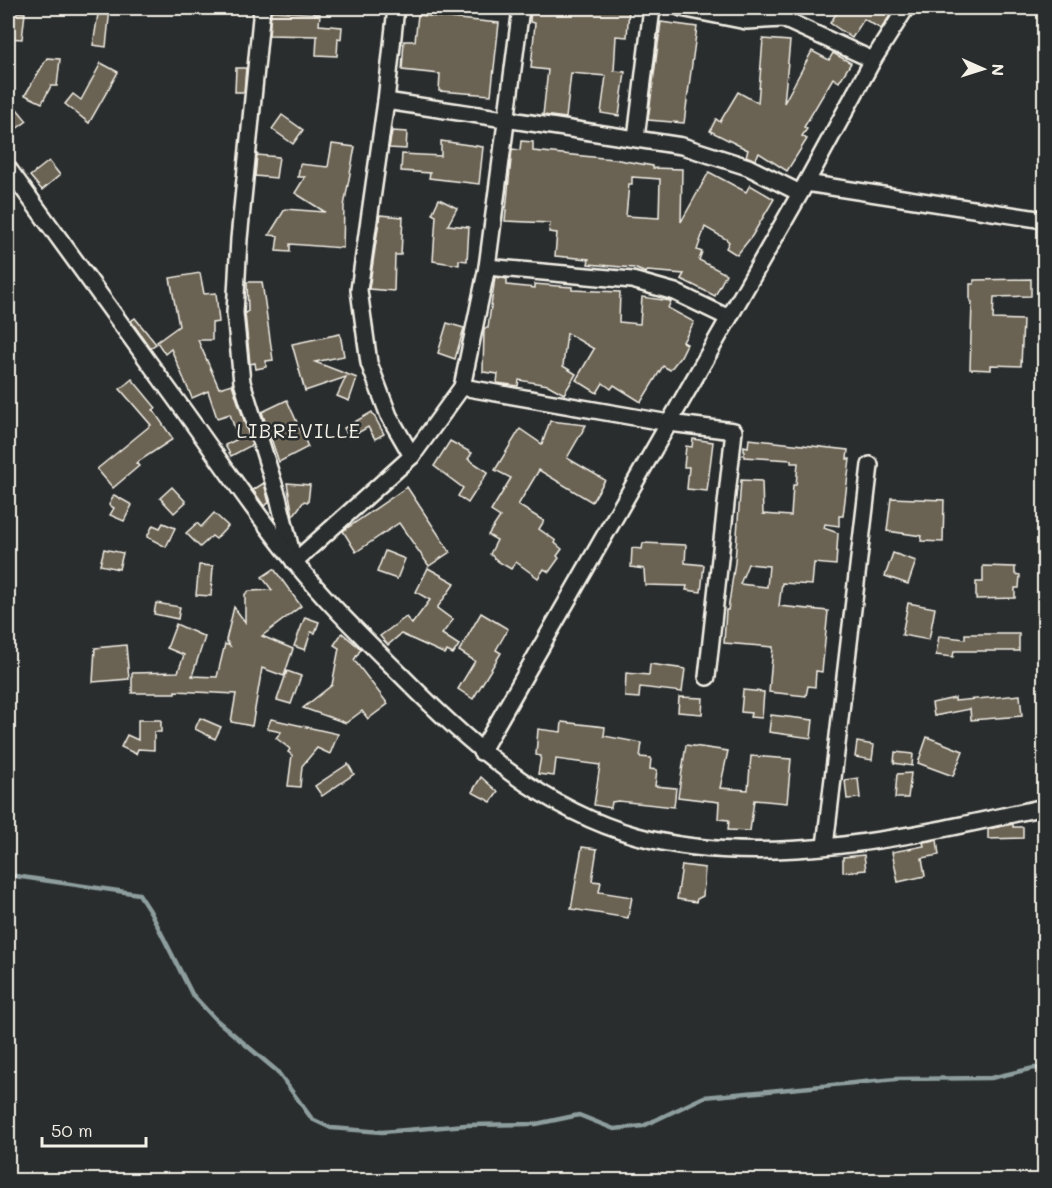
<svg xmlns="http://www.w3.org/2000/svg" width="1052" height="1188" font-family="Mali,sans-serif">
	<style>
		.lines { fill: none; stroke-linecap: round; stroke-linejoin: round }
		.stream { stroke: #8e9e9e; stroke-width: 4.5 }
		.building { fill: #6b6253; stroke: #f4f1e8; stroke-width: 1.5; fill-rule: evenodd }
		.minor-casing { stroke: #f4f1e8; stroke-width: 20 }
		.minor { stroke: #2a2d2e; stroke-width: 15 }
		.labels { text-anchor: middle; stroke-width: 5; stroke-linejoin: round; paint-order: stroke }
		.quarter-label { font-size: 20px; letter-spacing: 1.5px; fill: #f4f1e8; stroke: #2a2d2e }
	</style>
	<rect width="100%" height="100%" fill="#2a2d2e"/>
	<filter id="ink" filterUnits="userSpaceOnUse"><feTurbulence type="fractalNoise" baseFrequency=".0167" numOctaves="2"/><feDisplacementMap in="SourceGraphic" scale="12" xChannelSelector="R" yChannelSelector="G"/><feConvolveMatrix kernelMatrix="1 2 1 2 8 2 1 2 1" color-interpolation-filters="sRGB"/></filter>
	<g filter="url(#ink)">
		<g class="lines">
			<!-- stream -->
			<polyline class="stream" points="8,875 139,894 150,911 192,994 214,1018 277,1071 312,1119 331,1128 382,1132 466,1125 536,1124 579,1115 614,1129 643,1126 704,1097 896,1079 991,1078 1034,1068 1044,1069"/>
		</g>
		<!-- building -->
		<g class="building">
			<polygon points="99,8 110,8 106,47 93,45"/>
			<polygon points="531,8 629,8 627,37 616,36 614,71 625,72 619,116 601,113 606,76 571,73 566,118 543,115 548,70 531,68 535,23 530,22"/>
			<polygon points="840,8 871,8 880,14 884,8 895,8 881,29 864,19 852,38 830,23"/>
			<polygon points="271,11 320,14 319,25 342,27 341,39 338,38 337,56 316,55 317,36 269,35"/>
			<polygon points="13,12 25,13 22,39 8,38 8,20 12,20"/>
			<polygon points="418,15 499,23 491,95 439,91 440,74 402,70 404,41 415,41"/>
			<polygon points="661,22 697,27 684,123 648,120"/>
			<polygon points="763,39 790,41 784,103 812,51 829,60 833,53 851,63 839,82 833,78 804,127 807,129 802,136 807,139 787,171 759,153 755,160 746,156 748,150 710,131 716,119 720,122 738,92 758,103"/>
			<polygon points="47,58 60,59 57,86 51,86 42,103 25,95"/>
			<polygon points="101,63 118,72 89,123 65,104 73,94 81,100"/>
			<polygon points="236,68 246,68 244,92 235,92"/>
			<polygon points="8,98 27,121 16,129 8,118"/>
			<polygon points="282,115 303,130 293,144 272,129"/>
			<polygon points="392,131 407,132 406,149 389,148"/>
			<polygon points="441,141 483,147 479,184 429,178 430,173 401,171 402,154 441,156"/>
			<path d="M521,141l12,1v9l80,8 40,7v2l29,1 -1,53 28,-50 37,20 4,-7 24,14 -22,37 -15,19 -11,-7 3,-6 -3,-3 -21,-12 -8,23 5,2 -3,8 27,14 -11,22 -34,-17 3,-5 -37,-3 -1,2 -12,-5 -46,-4 1,-5 -34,-3 2,-23 -8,-1 1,-9 -45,-2 7,-72 8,1zM632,177l28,2 -1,39 -33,-2 3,-32h3z"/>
			<polygon points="332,144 355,147 344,206 343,248 290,244 290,252 276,251 278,236 269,235 285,209 325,212 295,193 305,177 298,177 300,164 328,167"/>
			<polygon points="257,155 279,157 276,178 255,176"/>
			<polygon points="49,161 60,175 42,190 30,176"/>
			<polygon points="439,199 457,208 448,225 469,227 467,261 459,260 459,265 433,261 436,216 432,214"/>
			<polygon points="380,215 403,217 401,255 395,255 394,291 369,289"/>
			<polygon points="200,273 204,294 216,293 219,322 212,323 212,340 198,340 219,388 232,384 252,445 231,456 225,445 238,439 230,414 217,418 208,391 192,398 171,349 165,354 157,342 179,326 170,278"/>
			<polygon points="495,277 507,279 507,285 535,288 535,284 558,286 572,287 572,290 620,292 619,322 640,324 642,297 671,301 668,308 694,322 683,342 687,344 681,356 670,370 663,366 641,402 614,385 611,389 603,383 597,393 576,380 594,349 567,333 563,366 576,374 564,394 548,385 519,380 518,386 497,383 498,374 483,372 484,331 484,328 488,328"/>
			<polygon points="1031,279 1031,296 994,297 993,319 1023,320 1021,366 991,365 991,370 970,369 972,302 970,301 970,284 974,284 974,280"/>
			<polygon points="247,282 262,282 273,360 266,361 266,367 256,369 255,363 250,364 245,313 248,311"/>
			<polygon points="135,318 156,344 150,348 131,321"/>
			<polygon points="447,323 464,328 455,359 438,353"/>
			<polygon points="340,334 344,356 315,362 357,378 349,401 337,396 346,377 305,391 292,344"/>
			<polygon points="132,379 156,408 153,410 173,439 136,463 139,466 113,488 97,469 151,425 120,389"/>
			<polygon points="287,400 308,447 279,462 262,412"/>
			<polygon points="372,412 384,434 375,439 368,427 349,438 344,428"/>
			<polygon points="550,421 586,425 567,458 605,480 592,502 539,470 518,505 544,521 539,529 556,541 555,543 562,549 557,556 559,558 549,572 544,569 538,578 516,562 511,569 499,562 490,554 497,540 488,535 500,517 491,511 511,478 495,470 520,429 542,444"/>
			<polygon points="693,439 713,442 707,491 687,489 689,467 684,467 686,446 692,447"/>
			<path d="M749,439l99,11 -1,9h3l-7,57h-4v10l-14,-2 -1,4 14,5 -2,32 -22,-2 -2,22 -30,-2 -3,23 49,5 -6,61 -6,-1 -1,16 -7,-1 -2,10 -37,-4 4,-45 -49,-4 2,-33h2l7,-48 6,-82 21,1 1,33 28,2 2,-31h3l2,-22h-7v-3l-47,-3v-11l4,1zM748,564l21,2 -2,21 -27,-3z"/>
			<polygon points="450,441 472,453 468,459 488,472 468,503 458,496 463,488 434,466"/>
			<polygon points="264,483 269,503 264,506 253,490"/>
			<polygon points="287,483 310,485 308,502 304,501 293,516"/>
			<polygon points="172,487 186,502 174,513 160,498"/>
			<polygon points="407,487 450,552 429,566 399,523 356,552 343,531"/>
			<polygon points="114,495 132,505 124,521 110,515 114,508 109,505"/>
			<polygon points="891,498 944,500 943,542 921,541 922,536 887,531"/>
			<polygon points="214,513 228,526 216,539 212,536 200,547 186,533 197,523 201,527"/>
			<polygon points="163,523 175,528 166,547 147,537 153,525 160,528"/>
			<polygon points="643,543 686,545 685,563 704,565 701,592 686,590 687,586 645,585 644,569 631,567 632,548 642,549"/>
			<polygon points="104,549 123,553 119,569 100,565"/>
			<polygon points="385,551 405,559 397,579 377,572"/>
			<polygon points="893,553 916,561 908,584 885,576"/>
			<polygon points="199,565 213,566 211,596 196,595"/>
			<polygon points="983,566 1015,567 1015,574 1020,575 1019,588 1015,588 1015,598 976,599 976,582 983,582"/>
			<polygon points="428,568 455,583 437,608 453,620 442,634 459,645 453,654 447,651 445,654 401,634 388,645 380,636 406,617 412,624 430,600 416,592"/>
			<polygon points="274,569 301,606 262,636 293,649 284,676 262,668 252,726 231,722 236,694 175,691 175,693 132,693 132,673 178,672 184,655 167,648 176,624 205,637 192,676 217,677 225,644 230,646 226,640 234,607 245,622 245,594 249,591 272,590 262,577"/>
			<polygon points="156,603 180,607 178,619 154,614"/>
			<polygon points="908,603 935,608 929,640 902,635"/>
			<polygon points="481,613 508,629 496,650 501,653 473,699 458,689 475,661 459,651"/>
			<polygon points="305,617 319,622 315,633 311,632 305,650 294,646"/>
			<polygon points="342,633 361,649 354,660 388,704 368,719 362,711 346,723 303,708 332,685 339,648 334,645"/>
			<polygon points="965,634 1019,634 1019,651 954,651 953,657 936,655 939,636 965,639"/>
			<polygon points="126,645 129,679 93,682 95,648"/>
			<polygon points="650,664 685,669 682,692 640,687 639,698 625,697 626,673 649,675"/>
			<polygon points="287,671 301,676 291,704 277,700"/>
			<polygon points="743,690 764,692 762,718 750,717 751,713 741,712"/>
			<polygon points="1020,695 1022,716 971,720 970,709 934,716 932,703 955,698 955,701"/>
			<polygon points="679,697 703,698 702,714 678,712"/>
			<polygon points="771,715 813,720 811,738 769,732"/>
			<polygon points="200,718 221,727 215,739 195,729"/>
			<polygon points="271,719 338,734 330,754 317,748 302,766 300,787 288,786 292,755 288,752 290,749 276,738 281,732 267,729"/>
			<polygon points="138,720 161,720 161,732 154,732 154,750 138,749 136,754 121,747 127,735 138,740"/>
			<polygon points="562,722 605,727 604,736 642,743 640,757 651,758 650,769 657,770 655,786 676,788 674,807 618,801 612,802 611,808 594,805 600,765 556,759 554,776 538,774 541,756 536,755 538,729 561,732"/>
			<polygon points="927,737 963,751 953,776 918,763"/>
			<polygon points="857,742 874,745 872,760 855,757"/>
			<polygon points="686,745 728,751 720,788 748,790 751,756 791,759 787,803 754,800 750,831 728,830 729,820 718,819 719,802 678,797"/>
			<polygon points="895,752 913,754 912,766 894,763"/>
			<polygon points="348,764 354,774 322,796 315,786"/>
			<polygon points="911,773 908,798 895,798 897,774"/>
			<polygon points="481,777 498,792 491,802 472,792"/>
			<polygon points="858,778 860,798 847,799 845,780"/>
			<polygon points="1013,824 1013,827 1023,827 1023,838 988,839 988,829"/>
			<polygon points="937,840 939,855 922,858 925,876 898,882 892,852 924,846 923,842"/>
			<polygon points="582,847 597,849 592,881 601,882 599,892 632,897 628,918 571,909"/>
			<polygon points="864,855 866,870 843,872 843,857"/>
			<polygon points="682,865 705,868 703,896 697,899 696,902 677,899"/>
		</g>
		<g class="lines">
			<defs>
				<g id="minor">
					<polyline points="262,8 239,239 235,313 242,382 278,497 294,562 412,456 462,387 487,267 521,8"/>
					<polyline points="396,8 386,101 359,290 369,363 389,416 412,456"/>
					<polyline points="681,8 746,21 783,19 873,60"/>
					<polyline points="386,101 682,146 748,167 800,193"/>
					<polyline points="636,138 652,8"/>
					<path d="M8,168c58,80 116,160 174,240 37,51 72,104 112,153 33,42 73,80 111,118 66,67 139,131 232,157 126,35 283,-1 407,-29"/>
					<polyline points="806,183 1044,220"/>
					<polyline points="487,267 632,280 675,292 729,318"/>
					<polyline points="462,387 669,423 734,431 707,677"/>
					<polyline points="481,752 806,183 873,60 906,8"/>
					<polyline points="825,846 870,465"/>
				</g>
			</defs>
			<!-- minor casing -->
			<use href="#minor" class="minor-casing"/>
			<!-- minor -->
			<use href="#minor" class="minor"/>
		</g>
	</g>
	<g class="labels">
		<!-- quarter labels -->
		<g class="quarter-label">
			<text x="299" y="438">LIBREVILLE</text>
		</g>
	</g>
	<!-- margin -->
	<rect width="1052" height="1188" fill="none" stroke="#2a2d2e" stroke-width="30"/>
	<rect x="15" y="15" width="1022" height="1158" fill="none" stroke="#f4f1e8" stroke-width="2" filter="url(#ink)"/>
	<!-- north arrow -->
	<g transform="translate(983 69) rotate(93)" stroke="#2a2d2e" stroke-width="4.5" paint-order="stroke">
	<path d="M0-4.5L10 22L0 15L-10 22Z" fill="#f4f1e8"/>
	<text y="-9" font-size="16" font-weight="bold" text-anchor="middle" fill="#f4f1e8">N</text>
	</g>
	<!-- scale -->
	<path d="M42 1137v9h104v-9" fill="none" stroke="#f4f1e8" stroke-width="3"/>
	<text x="51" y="1137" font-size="18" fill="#f4f1e8" stroke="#2a2d2e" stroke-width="4.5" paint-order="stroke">50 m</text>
</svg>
